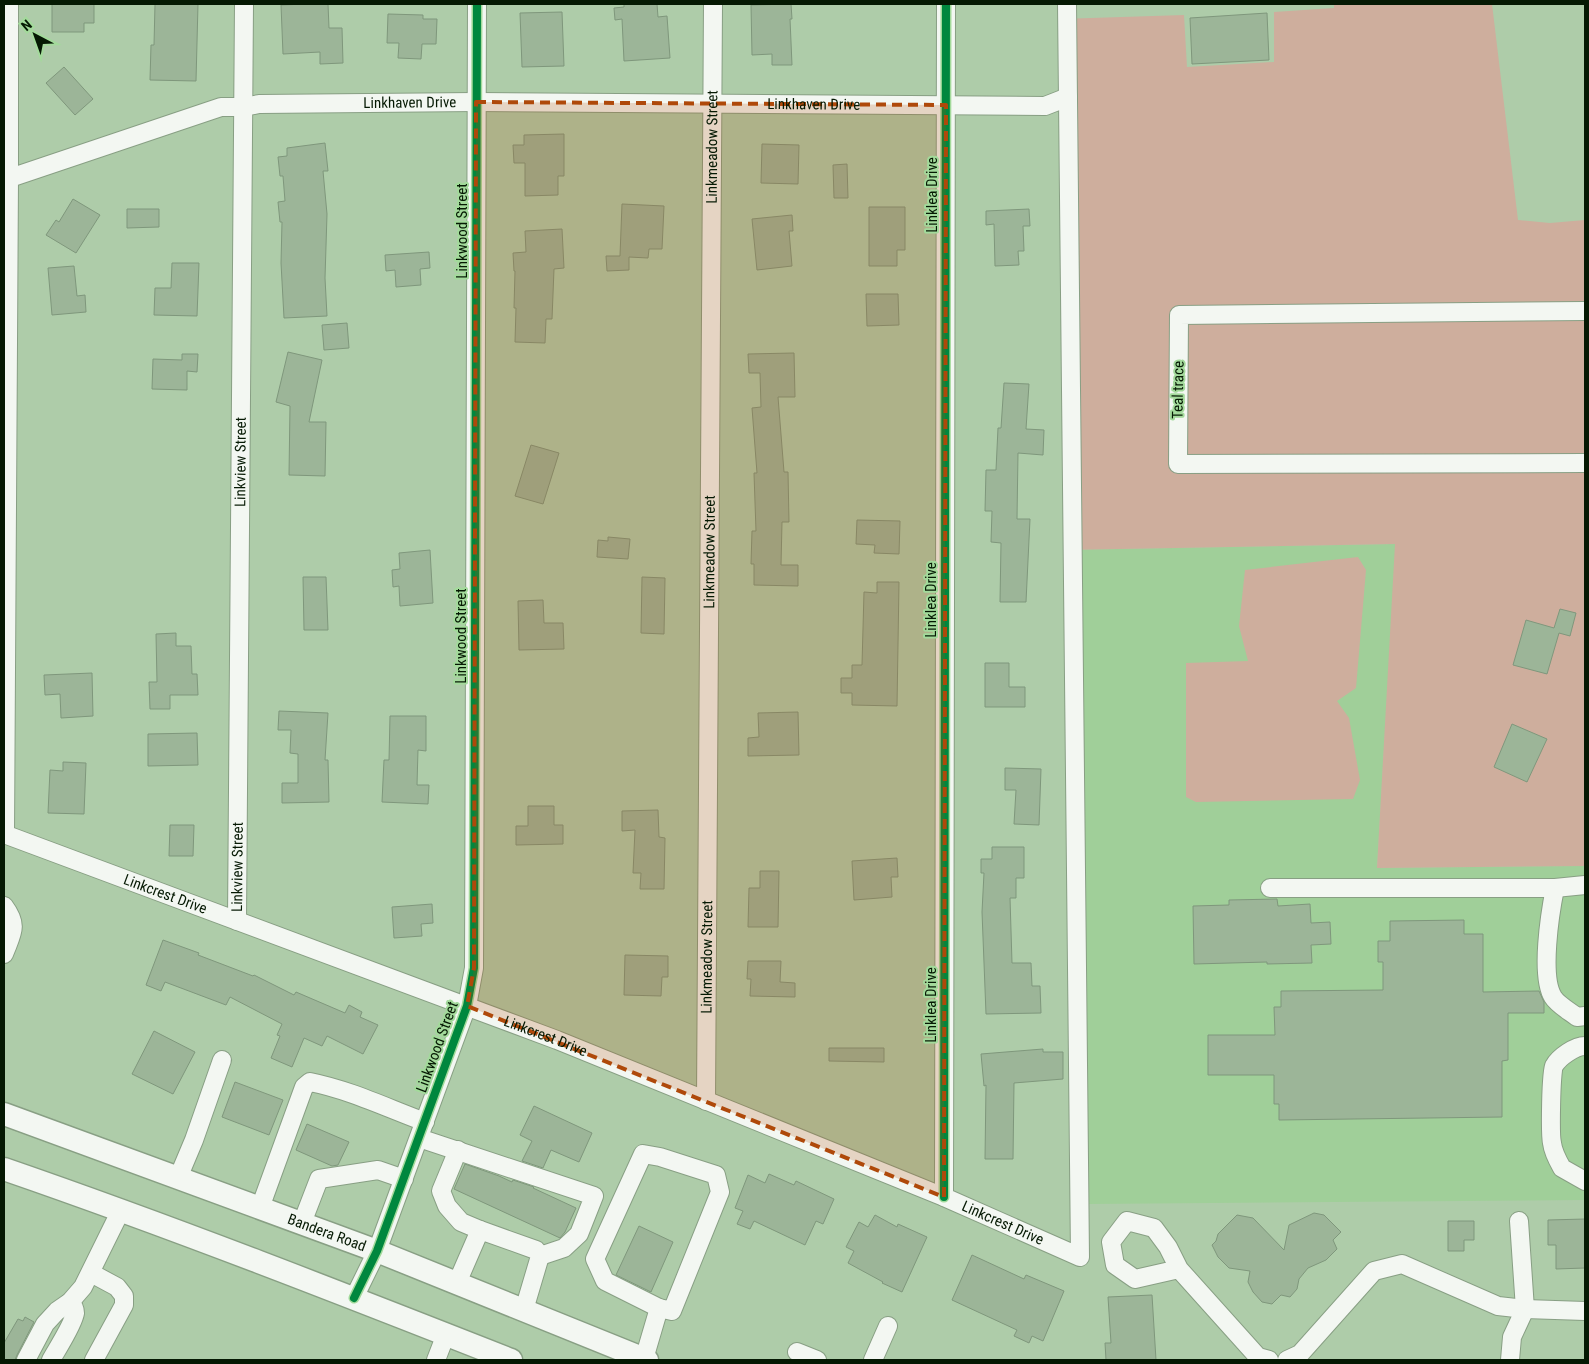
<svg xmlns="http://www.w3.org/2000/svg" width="1589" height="1364" font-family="'Roboto Condensed',sans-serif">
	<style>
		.built { fill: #a0cf99 }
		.green { fill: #ceae9d }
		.building { fill: #9cb598; stroke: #7f977c }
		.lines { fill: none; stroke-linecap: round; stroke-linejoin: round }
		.minor-casing { stroke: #889f84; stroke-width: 20 }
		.major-casing { stroke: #889f84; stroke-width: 25 }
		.minor { stroke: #f3f7f2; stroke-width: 18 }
		.major { stroke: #f3f7f2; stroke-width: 22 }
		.cycleway-casing { stroke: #a3da9b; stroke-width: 11 }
		.cycleway { stroke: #00873e; stroke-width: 8 }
		.marked { fill: #af490a; fill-opacity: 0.2; stroke: #af490a; stroke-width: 4; stroke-dasharray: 10 6; stroke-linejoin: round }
		.labels { text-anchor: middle; stroke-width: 4; stroke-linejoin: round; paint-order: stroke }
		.street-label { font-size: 15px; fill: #051903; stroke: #a3da9b }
	</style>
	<rect width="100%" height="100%" fill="#aecca9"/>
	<!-- built -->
	<polygon class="built" points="1396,544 1377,868 1585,866 1585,1200 1087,1204 1064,550"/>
	<!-- green -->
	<g class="green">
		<polygon points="1334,4 1492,4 1518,220 1550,223 1585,220 1585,866 1377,868 1395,544 1064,550 1060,19 1184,15 1187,67 1274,62 1274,12 1334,8"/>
		<polygon points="1358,557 1366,570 1356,688 1337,701 1349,718 1360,780 1353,799 1196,802 1186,797 1186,663 1248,661 1239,626 1245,570"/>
	</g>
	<!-- building -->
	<g class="building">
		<polygon points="52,4 94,4 94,23 84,23 84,32 52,32"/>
		<polygon points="155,4 198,4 196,81 150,80 151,45 154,45"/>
		<polygon points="306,4 328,4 329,28 342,28 343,63 320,64 320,52 283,54 281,5"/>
		<polygon points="624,4 657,4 658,17 667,16 670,58 624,61 622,19 615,20 614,8 624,7"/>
		<polygon points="791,4 792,19 790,19 792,65 772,65 772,54 752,55 751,5"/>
		<polygon points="562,12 564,66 522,67 520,13"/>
		<polygon points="1267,13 1269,60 1192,64 1190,18"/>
		<polygon points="388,14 423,15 423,19 437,19 436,44 422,44 421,59 398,58 399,43 387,43"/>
		<polygon points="64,67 93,99 75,115 46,83"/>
		<polygon points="564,134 564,176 558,176 558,195 525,196 525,163 514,163 513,145 524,145 524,135"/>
		<polygon points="325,143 328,171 323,171 327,214 325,278 327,316 284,318 281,263 282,222 280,222 278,202 285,201 283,176 280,176 278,157 287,156 287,148"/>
		<polygon points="762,144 799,145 798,184 761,183"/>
		<polygon points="847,164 848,198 834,198 833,165"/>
		<polygon points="73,199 100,215 76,253 46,235 56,220 59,222"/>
		<polygon points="622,204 664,206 662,249 649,249 648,258 629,257 629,270 607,271 606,256 620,256"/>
		<polygon points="869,207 905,207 905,250 897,250 897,266 869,266"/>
		<polygon points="127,209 159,209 159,227 127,228"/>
		<polygon points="1029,209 1030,226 1023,226 1024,251 1018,251 1019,265 995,266 994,224 986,225 986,211"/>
		<polygon points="792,215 793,231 789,231 792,266 757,270 752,219"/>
		<polygon points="562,229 564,268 554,269 552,319 546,319 545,343 515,342 516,308 514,308 515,271 514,271 513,253 526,252 525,231"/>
		<polygon points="429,252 430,268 420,269 421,285 396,287 395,270 386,271 385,255"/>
		<polygon points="172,263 199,263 197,316 154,315 155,288 171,288"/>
		<polygon points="74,266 77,296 85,295 86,312 52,315 48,268"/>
		<polygon points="866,294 898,294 899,325 867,326"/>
		<polygon points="347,323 349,348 324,350 322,325"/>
		<polygon points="288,352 322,360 309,422 326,422 325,476 289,475 290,406 276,402"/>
		<polygon points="794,353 795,397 778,397 784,472 788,472 789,522 782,522 781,565 798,565 798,586 754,585 754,564 751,564 752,531 756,531 754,473 757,473 752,408 761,407 760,373 749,373 748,354"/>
		<polygon points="182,354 198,354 197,372 187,371 187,390 152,389 153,359 182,360"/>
		<polygon points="1004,383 1029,384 1026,429 1044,430 1043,455 1018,453 1017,519 1030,519 1026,602 1000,602 1001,543 991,542 992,511 985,511 986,470 996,470 998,428 1001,428"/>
		<polygon points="531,445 559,453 543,504 515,496"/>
		<polygon points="857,520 900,521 899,554 874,553 875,545 856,544"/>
		<polygon points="608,537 630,539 628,559 597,557 598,540 608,541"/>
		<polygon points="430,550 433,603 400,606 399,586 393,587 392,570 400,569 399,553"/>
		<polygon points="303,577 326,577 328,630 304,630"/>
		<polygon points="642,577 665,578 664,634 641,633"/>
		<polygon points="877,582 899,582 897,706 852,705 852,693 841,693 841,678 852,678 852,665 862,665 864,592 877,593"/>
		<polygon points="543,600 544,623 563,623 564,649 519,650 518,601"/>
		<polygon points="1560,609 1576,613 1570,636 1559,633 1547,674 1513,665 1526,620 1554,628"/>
		<polygon points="176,633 176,646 191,646 192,674 197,674 198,695 170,695 170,709 150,709 149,682 157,682 156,634"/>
		<polygon points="985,663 1009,663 1009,687 1025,687 1025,707 985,707"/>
		<polygon points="92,673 93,716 61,718 60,694 45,695 44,675"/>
		<polygon points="279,711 328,713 325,760 328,760 329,802 282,803 282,783 298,783 298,754 290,753 291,730 278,730"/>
		<polygon points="798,712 799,755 748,756 748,738 759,737 758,713"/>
		<polygon points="390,716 426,716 426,751 418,750 417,785 429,785 428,804 382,802 384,760 389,760"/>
		<polygon points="1512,724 1547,739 1527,782 1494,767"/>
		<polygon points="197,733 198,765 148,766 148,734"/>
		<polygon points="63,762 86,763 84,814 48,813 50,770 63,771"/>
		<polygon points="1005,768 1041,769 1039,825 1014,824 1016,790 1005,790"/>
		<polygon points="528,806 554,806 554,825 563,825 563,844 516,845 516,826 528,826"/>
		<polygon points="658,810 659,837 665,838 664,889 640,889 641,873 633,873 635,830 622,831 622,811"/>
		<polygon points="170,825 194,825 193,856 169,856"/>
		<polygon points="992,847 1024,847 1024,878 1016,878 1016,898 1010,898 1012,963 1031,963 1032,986 1040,986 1041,1013 986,1014 982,912 984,873 981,873 981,859 992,859"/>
		<polygon points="897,858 898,877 891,877 892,897 854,900 852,861"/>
		<polygon points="760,871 779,871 778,927 748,927 749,888 760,888"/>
		<polygon points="1277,899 1278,906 1310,904 1311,923 1330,922 1331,944 1311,945 1312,963 1267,964 1267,962 1194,964 1193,906 1229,905 1229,900"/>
		<polygon points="432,904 433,923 421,924 422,936 394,938 392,907"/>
		<polygon points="1464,920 1464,934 1483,934 1483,992 1539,991 1544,1002 1544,1013 1508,1013 1508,1060 1502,1061 1502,1117 1279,1120 1279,1104 1274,1104 1274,1075 1208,1075 1208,1035 1275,1035 1274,1007 1281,1007 1281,991 1383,990 1383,962 1378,962 1378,941 1390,941 1390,921"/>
		<polygon points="163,940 199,953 198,955 253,976 254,975 294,995 296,992 345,1013 349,1005 362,1012 360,1017 378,1025 363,1054 327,1036 322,1046 304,1038 292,1067 271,1058 280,1036 277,1035 282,1024 230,997 226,1005 165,982 161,991 146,985"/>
		<polygon points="625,955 668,956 668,977 662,977 661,996 624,995"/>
		<polygon points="748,961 781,961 780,982 795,983 795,997 750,996 751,979 747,979"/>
		<polygon points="154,1031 195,1052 173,1094 132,1074"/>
		<polygon points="829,1048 884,1048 884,1062 829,1061"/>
		<polygon points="1043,1049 1043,1052 1063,1052 1063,1079 1014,1083 1013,1159 985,1159 986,1085 984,1086 981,1054"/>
		<polygon points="235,1082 283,1100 269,1135 222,1117"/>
		<polygon points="534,1106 592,1133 579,1162 551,1150 543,1168 522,1161 532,1141 520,1135"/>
		<polygon points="307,1124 349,1142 338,1165 332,1166 296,1150"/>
		<polygon points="465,1164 499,1176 512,1182 513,1180 534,1187 533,1188 576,1208 565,1232 560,1238 454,1189"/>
		<polygon points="769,1174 794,1185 796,1181 834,1199 823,1224 816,1221 805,1245 754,1221 750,1229 737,1224 743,1211 735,1208 748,1175 765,1183"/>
		<polygon points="1314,1213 1324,1215 1341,1232 1333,1240 1337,1249 1326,1260 1308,1268 1299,1279 1297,1289 1290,1297 1281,1295 1272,1304 1262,1302 1253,1292 1248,1282 1250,1271 1229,1268 1218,1257 1212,1245 1216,1241 1218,1234 1237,1215 1253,1218 1284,1250 1289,1225"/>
		<polygon points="875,1215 897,1227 898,1224 927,1237 902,1292 882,1283 883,1282 848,1263 854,1251 846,1247 859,1222 868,1227"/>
		<polygon points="1585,1219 1585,1268 1556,1269 1556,1245 1548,1245 1548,1220"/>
		<polygon points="1448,1221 1474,1221 1474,1240 1464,1240 1464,1251 1448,1251"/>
		<polygon points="639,1226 673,1242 651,1292 616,1275"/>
		<polygon points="972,1255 1024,1279 1026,1275 1064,1291 1043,1341 1032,1336 1029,1343 1014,1336 1017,1330 952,1300"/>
		<polygon points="1152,1295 1156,1360 1106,1360 1105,1343 1111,1343 1108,1297"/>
		<polygon points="25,1317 34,1322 17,1355 15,1360 4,1360 4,1343 18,1319 23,1321"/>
	</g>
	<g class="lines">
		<defs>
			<g id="minor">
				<path id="s1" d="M4,180l217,-73h23l15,-3 217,-2 569,4 23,-9"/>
				<polyline points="1585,311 1179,315 1178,464 1585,463"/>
				<path id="s2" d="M4,834l553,206 387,157 136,60 -13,-1253"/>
				<polyline points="5,834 9,178 9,4"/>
				<polyline points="1270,888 1555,888 1585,885"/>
				<path d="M1555,888c-5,25 -15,88 -2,109 4,7 16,14 24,20l8,-1"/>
				<path d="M4,906c15,20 8,27 0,48"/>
				<path id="s3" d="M237,921l7,-917"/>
				<path d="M1585,1046c-10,0 -26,11 -31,20 -3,5 -4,69 -2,77 1,9 6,18 10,25l23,13"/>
				<path id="s4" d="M706,1101l7,-1097"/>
				<polyline points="419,1138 594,1196 579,1234 564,1248 540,1256"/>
				<polyline points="458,1150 441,1191 447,1206 461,1222 480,1230"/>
				<polygon points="643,1154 660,1157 716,1175 720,1192 672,1311 659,1308 605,1281 595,1259"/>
				<polyline points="178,1178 194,1140 222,1060"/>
				<polyline points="944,1197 946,4"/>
				<path d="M260,1208l44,-121 6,-5c40,8 77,26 115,40"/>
				<polyline points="302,1223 319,1179 378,1170 404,1179"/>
				<polyline points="1179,1269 1135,1279 1115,1265 1111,1242 1127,1221 1154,1228 1168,1247 1179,1269 1258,1357 1269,1360"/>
				<polyline points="91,1273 117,1287 124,1296 124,1305 94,1360"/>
				<polyline points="457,1283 480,1230 536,1250 540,1256 524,1310"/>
				<polyline points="354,1298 377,1251 467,1006 474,968 477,4"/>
				<polyline points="797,1352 817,1360"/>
				<polyline points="644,1359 659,1308"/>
				<polyline points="26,1360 45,1324 57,1311 70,1302 83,1287 121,1210"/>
				<path d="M51,1360c6,-11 22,-35 24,-47 0,-5 -2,-8 -5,-11"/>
				<polyline points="436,1360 446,1334"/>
				<polyline points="873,1360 888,1326"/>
				<polyline points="1287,1360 1300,1354 1374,1271 1402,1264 1498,1306 1525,1309 1585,1311"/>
				<polyline points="1510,1360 1512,1337 1525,1309 1519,1221"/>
			</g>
			<g id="major">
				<path id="s5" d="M4,1114l373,137 270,109"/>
				<path d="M4,1169c171,59 339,125 507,191"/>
			</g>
		</defs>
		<!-- minor casing -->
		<use href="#minor" class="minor-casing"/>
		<!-- major casing -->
		<use href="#major" class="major-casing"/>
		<!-- minor -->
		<use href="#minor" class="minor"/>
		<!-- major -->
		<use href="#major" class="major"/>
		<defs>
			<g id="cycleway">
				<polyline points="944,1197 946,4"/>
				<polyline points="354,1298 377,1251 467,1006 474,968 477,4"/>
			</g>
		</defs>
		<!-- cycleway casing -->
		<use href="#cycleway" class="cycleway-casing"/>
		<!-- cycleway -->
		<use href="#cycleway" class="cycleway"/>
	</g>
	<!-- marked area -->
	<path class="marked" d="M476,102l470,3 -2,1092 -477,-191 7,-38z"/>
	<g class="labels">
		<!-- street labels -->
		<g class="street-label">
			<text dy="5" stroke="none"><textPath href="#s1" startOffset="418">Linkhaven Drive</textPath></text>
			<text dy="5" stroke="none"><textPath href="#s1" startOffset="822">Linkhaven Drive</textPath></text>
			<text dy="5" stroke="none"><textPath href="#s4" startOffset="954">Linkmeadow Street</textPath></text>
			<text transform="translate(932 195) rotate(-90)" y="5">Linklea Drive</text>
			<text transform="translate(462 231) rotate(-90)" y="5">Linkwood Street</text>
			<text transform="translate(1178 390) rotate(-89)" y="5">Teal trace</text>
			<text dy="5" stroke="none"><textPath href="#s3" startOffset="459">Linkview Street</textPath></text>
			<text dy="5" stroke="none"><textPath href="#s4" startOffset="549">Linkmeadow Street</textPath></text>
			<text transform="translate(931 600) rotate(-90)" y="5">Linklea Drive</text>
			<text transform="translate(461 636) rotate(-90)" y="5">Linkwood Street</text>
			<text dy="5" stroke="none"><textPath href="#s3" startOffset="54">Linkview Street</textPath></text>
			<text dy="5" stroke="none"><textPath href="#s2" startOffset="172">Linkcrest Drive</textPath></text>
			<text dy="5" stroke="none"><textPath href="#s4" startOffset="144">Linkmeadow Street</textPath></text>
			<text transform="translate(931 1005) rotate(-90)" y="5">Linklea Drive</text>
			<text dy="5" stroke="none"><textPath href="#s2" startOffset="578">Linkcrest Drive</textPath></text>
			<text transform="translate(437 1047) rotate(-70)" y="5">Linkwood Street</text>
			<text dy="5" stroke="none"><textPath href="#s2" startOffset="1072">Linkcrest Drive</textPath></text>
			<text dy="5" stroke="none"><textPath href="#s5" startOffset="344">Bandera Road</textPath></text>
		</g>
	</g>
	<!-- border -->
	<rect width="1589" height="1364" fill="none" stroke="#051903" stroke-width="10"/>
	<!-- north arrow -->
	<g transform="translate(35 35) rotate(319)" stroke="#a3da9b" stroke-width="4" paint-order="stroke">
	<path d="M0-4L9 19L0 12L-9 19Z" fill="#051903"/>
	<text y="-8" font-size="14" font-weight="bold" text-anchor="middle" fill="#051903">N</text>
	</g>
</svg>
